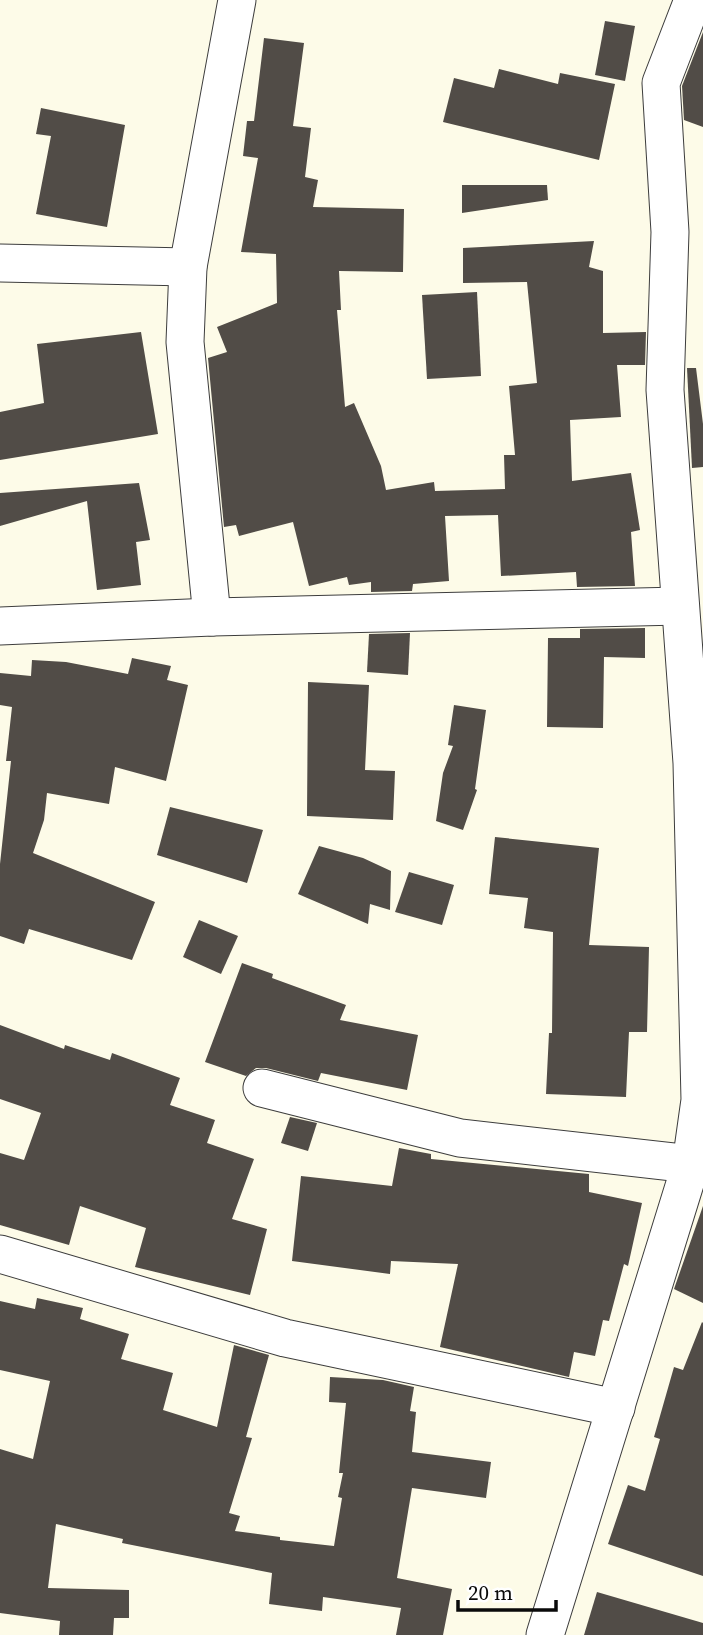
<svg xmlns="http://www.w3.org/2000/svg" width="703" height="1635" font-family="'Source Serif 4',serif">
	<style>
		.building { fill: #514c47 }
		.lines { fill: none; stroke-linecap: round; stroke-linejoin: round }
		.minor-casing { stroke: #3d3d3d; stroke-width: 39 }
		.minor { stroke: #fff; stroke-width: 37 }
	</style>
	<rect width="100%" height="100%" fill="#fdfbe8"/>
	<!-- building -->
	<g class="building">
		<polygon points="605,21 635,26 625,81 595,75"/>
		<polygon points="703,32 703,127 684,120 682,86"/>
		<polygon points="264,38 304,43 293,126 311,128 305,177 318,180 313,207 404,209 403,272 339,271 341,310 337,310 345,407 354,403 381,466 386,490 434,482 435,491 505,489 504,455 515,455 509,386 537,383 527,282 463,283 463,248 594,241 589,267 603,271 603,333 646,332 645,365 617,365 621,417 570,420 572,481 631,473 640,530 631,532 635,586 577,587 576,572 501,576 498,515 445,516 449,581 413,584 412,591 371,592 371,582 349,585 347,577 309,586 293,522 239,536 236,525 224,527 208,358 227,352 217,327 277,303 276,254 241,252 258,158 243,156 247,121 254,121"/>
		<polygon points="499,69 558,84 560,73 615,84 599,160 443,122 454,78 494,88"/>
		<polygon points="41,108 125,125 107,227 36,214 51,136 36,134"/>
		<polygon points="462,185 547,185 548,200 462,213"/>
		<polygon points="477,292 481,376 427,379 422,295"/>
		<polygon points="141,332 158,434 0,460 0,412 44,403 37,344"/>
		<polygon points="687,368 696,368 703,424 703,467 692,468"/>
		<polygon points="139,483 150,540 136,542 141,585 97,590 87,501 0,526 0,493"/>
		<polygon points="645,628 645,658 604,657 603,728 547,727 548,638 580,638 580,629"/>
		<polygon points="410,633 408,675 367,672 369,634"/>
		<polygon points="132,658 171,666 167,680 188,685 166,781 115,767 109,804 47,793 44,820 33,853 155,902 132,960 29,929 24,944 0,936 0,864 11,761 6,761 12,707 0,705 0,673 31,676 32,660 66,662 128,674"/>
		<polygon points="308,682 369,685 365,770 395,771 393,820 307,816"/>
		<polygon points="454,705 486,710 475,789 477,790 463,830 436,821 443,773 453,746 448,745"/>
		<polygon points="170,807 263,830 247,883 157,855"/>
		<polygon points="495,837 599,848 589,945 649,947 647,1032 629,1032 626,1097 546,1094 549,1033 552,1033 553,932 524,928 528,898 489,894"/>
		<polygon points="319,846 363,858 391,871 390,910 370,904 368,924 298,894"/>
		<polygon points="409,872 454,885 442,925 395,912"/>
		<polygon points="199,920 238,936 221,974 183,957"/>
		<polygon points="242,963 273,974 272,978 346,1005 340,1020 418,1035 407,1090 321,1073 318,1081 266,1068 256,1068 246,1076 205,1062"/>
		<polygon points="0,1025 64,1049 65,1045 110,1060 112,1053 180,1078 170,1105 215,1120 207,1143 254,1159 232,1219 267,1229 250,1295 135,1267 146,1228 80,1206 69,1245 0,1225 0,1153 24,1160 41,1113 0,1099"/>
		<polygon points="290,1117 317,1123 308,1151 281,1143"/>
		<polygon points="399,1148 431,1154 431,1159 589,1174 589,1192 642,1203 628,1266 624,1264 609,1321 603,1320 595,1356 574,1352 569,1377 440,1347 458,1264 391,1261 390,1274 292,1261 301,1176 392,1186"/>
		<polygon points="703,1206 703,1303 674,1289"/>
		<polygon points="37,1298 83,1308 80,1319 129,1334 121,1359 173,1373 163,1410 217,1427 234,1345 269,1355 246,1437 252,1438 229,1513 240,1516 235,1531 280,1537 280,1540 334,1546 342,1498 338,1497 343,1473 339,1473 346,1403 329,1402 330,1377 383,1380 414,1387 410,1411 416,1412 412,1452 491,1462 486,1498 412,1488 397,1578 452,1589 443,1635 396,1635 401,1608 323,1597 322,1611 269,1604 272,1573 122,1543 123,1539 56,1524 48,1588 129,1590 129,1618 114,1618 113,1635 59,1635 60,1621 0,1613 0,1449 33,1459 50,1381 0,1370 0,1301 35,1309"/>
		<polygon points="702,1322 703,1323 703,1576 608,1544 628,1485 645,1491 660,1439 654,1437 674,1367 683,1370"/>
		<polygon points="597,1592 703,1623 703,1635 584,1635"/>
	</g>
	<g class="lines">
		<defs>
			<g id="minor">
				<polyline points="0,263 188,267"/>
				<polyline points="212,617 185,342 188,267 237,0"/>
				<polyline points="0,626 212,617 680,606"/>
				<polyline points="262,1088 460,1138 691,1164"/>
				<polyline points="0,1254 285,1338 616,1408"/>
				<polyline points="545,1635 691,1164 700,1100 692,763 665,390 670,232 661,83 693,0"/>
			</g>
		</defs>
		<!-- minor casing -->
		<use href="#minor" class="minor-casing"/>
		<!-- minor -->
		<use href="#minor" class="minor"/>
	</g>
	<!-- scale -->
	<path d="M458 1600v10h98v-10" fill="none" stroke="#0a0a0a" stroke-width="3.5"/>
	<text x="468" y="1600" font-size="21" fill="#0a0a0a" stroke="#ffffff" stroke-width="5" paint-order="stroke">20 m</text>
</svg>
